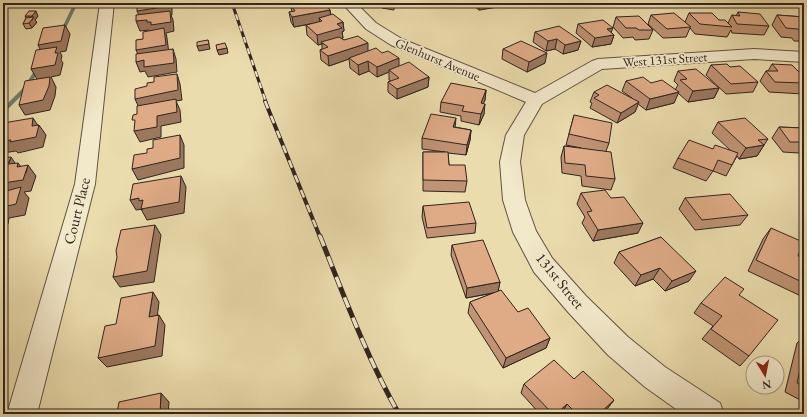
<svg xmlns="http://www.w3.org/2000/svg" width="807" height="417" font-family="'EB Garamond',serif">
	<style>
		.lines { fill: none; stroke-linecap: round; stroke-linejoin: round }
		.stream { fill: #6f7f70; fill-rule: evenodd }
		.minor-casing { stroke: #605242; stroke-width: 2 }
		.minor { fill: #f2e8ca; fill-rule: evenodd }
		.rail-far2-casing { stroke: #31241e; stroke-width: 3 }
		.rail-far1-casing { stroke: #31241e; stroke-width: 4 }
		.rail-casing { stroke: #31241e; stroke-width: 5 }
		.rail-far2 { stroke: #f2e8ca; stroke-width: 2; stroke-dasharray: 6; stroke-linecap: butt }
		.rail-far1 { stroke: #f2e8ca; stroke-width: 2.5; stroke-dasharray: 8; stroke-linecap: butt }
		.rail { stroke: #f2e8ca; stroke-width: 3.5; stroke-dasharray: 11; stroke-linecap: butt }
		.wall { fill: #bf9373; stroke: #31241e }
		.shaded-wall { fill: #9b785e; stroke: #31241e }
		.building { fill: #deab86; stroke: #31241e }
		.labels { text-anchor: middle; stroke-width: 3.5; stroke-linejoin: round; paint-order: stroke }
		.far-street-label { font-size: 13px; fill: #31241e; stroke: #f2e8ca }
		.street-label { font-size: 15px; fill: #31241e; stroke: #f2e8ca }
	</style>
	<rect width="100%" height="100%" fill="#ebdcad"/>
	<filter id="stains"><feTurbulence type="fractalNoise" baseFrequency=".005" numOctaves="4"/><feColorMatrix values="0 0 0 0 .2 0 0 0 0 .09 0 0 0 0 .02 0 0 0 .5 -.17"/></filter>
	<radialGradient id="worn" r=".72"><stop offset=".6" stop-color="#630" stop-opacity="0"/><stop offset="1" stop-color="#630" stop-opacity=".3"/></radialGradient>
	<g class="lines">
		<!-- stream -->
		<g class="stream">
			<polygon points="74,3 78,3 64,32 61,33 60,32"/>
			<polygon points="37,67 41,68 26,91 5,112 3,112 3,108 22,89"/>
		</g>
		<defs>
			<g id="minor">
				<polygon points="100,3 114,3 95,184 37,414 7,414 75,184"/>
				<polygon points="342,3 356,3 376,23 402,39 535,93 592,61 598,59 754,49 804,52 804,62 754,59 602,69 542,104 524,135 520,162 525,200 536,231 552,258 586,296 628,337 665,367 720,403 724,414 683,414 645,387 608,355 568,312 534,272 513,232 503,200 500,162 506,135 526,102 391,45 366,29"/>
			</g>
		</defs>
		<!-- minor casing -->
		<use href="#minor" class="minor-casing"/>
		<!-- minor -->
		<use href="#minor" class="minor"/>
		<defs>
			<polyline id="rail-far2" points="232,3 266,102"/>
			<polyline id="rail-far1" points="265,101 320,237"/>
			<path id="rail" d="M320,236c24,60 47,122 79,178"/>
		</defs>
		<!-- rail-far2 casing -->
		<use href="#rail-far2" class="rail-far2-casing"/>
		<!-- rail-far1 casing -->
		<use href="#rail-far1" class="rail-far1-casing"/>
		<!-- rail casing -->
		<use href="#rail" class="rail-casing"/>
		<!-- rail-far2 -->
		<use href="#rail-far2" class="rail-far2"/>
		<!-- rail-far1 -->
		<use href="#rail-far1" class="rail-far1"/>
		<!-- rail -->
		<use href="#rail" class="rail"/>
	</g>
	<!-- wall -->
	<g class="wall">
		<polygon points="290,3 313,3 313,5 330,10 331,15 343,22 344,31 342,32 343,38 341,38 344,40 368,51 399,66 429,77 428,87 397,99 388,92 388,82 391,81 389,80 389,72 377,77 369,71 359,75 350,68 349,59 329,66 321,60 320,50 322,49 322,44 318,45 307,35 306,25 315,23 294,27 291,22 289,12 292,12"/>
		<polygon points="380,3 398,3 398,6 394,7 394,10 382,8"/>
		<polygon points="424,3 450,3 450,6 425,6"/>
		<polygon points="466,3 503,3 503,6 479,10 475,7 471,7"/>
		<polygon points="738,12 769,26 764,35 732,33 731,30 727,37 695,34 690,28 686,37 663,38 648,24 651,15 688,25 685,22 689,13 719,20 728,23 732,15 736,16"/>
		<polygon points="777,15 804,17 804,41 794,41 792,38 781,37 772,25"/>
		<polygon points="25,16 38,16 35,20 37,22 32,28 26,29 23,24 26,18"/>
		<polygon points="616,17 653,30 649,39 635,40 633,37 623,38 613,27"/>
		<polygon points="578,24 611,32 614,35 611,44 592,47 576,33"/>
		<polygon points="535,32 581,41 578,50 563,54 555,49 546,51 533,42"/>
		<polygon points="503,49 545,63 527,72 502,59"/>
		<polygon points="772,64 804,77 804,92 803,94 769,92 760,81 766,71 768,71"/>
		<polygon points="711,65 730,67 758,82 753,92 726,94 706,75"/>
		<polygon points="678,71 719,88 714,98 688,102 678,93 674,103 646,110 638,104 635,112 617,123 590,108 592,103 590,102 594,92 632,98 622,91 626,81 651,83 675,90 678,85 674,81"/>
		<polygon points="486,90 485,100 483,103 484,114 479,125 461,121 461,116 440,112 441,102"/>
		<polygon points="574,115 609,143 606,151 615,179 611,190 582,186 581,176 562,173 561,157 564,146 581,148 566,145"/>
		<polygon points="718,122 768,139 757,156 739,159 737,156 732,165 726,176 713,171 706,181 673,168 678,158 713,149 731,151 712,133"/>
		<polygon points="455,127 471,130 470,140 466,155 448,153 449,165 467,181 465,192 423,191 423,152 445,152 422,149 422,138"/>
		<polygon points="779,127 804,128 804,159 799,153 783,152 772,138"/>
		<polygon points="581,193 638,233 593,241 582,223 585,217 577,204"/>
		<polygon points="685,198 748,215 740,225 695,230 679,209"/>
		<polygon points="423,206 476,223 475,233 427,238 422,217"/>
		<polygon points="771,228 798,256 804,258 804,296 803,297 748,271 763,239"/>
		<polygon points="661,237 689,281 665,291 653,279 635,286 614,263 619,252"/>
		<polygon points="452,245 500,282 498,291 518,312 550,338 546,348 503,368 468,313 470,302 494,293 466,298 451,255"/>
		<polygon points="739,295 749,356 740,366 702,339 713,326 694,313 701,303"/>
		<polygon points="804,337 804,402 785,392 797,343"/>
		<polygon points="574,379 614,400 607,409 602,414 563,414 562,413 560,414 540,414 521,393 524,384"/>
	</g>
	<!-- shaded-wall -->
	<g class="shaded-wall">
		<polygon points="169,3 171,3 172,5 172,15 171,15 173,20 174,31 166,33 167,38 169,54 140,59 136,50 150,32 149,30 140,31 136,21 141,20 137,11"/>
		<polygon points="394,3 398,3 398,6 394,7"/>
		<polygon points="472,3 476,3 475,7 471,7"/>
		<polygon points="480,3 503,3 503,6 479,10"/>
		<polygon points="330,10 331,20 322,21 319,18 320,22 294,27 292,17"/>
		<polygon points="36,11 38,16 35,20 37,22 32,28 29,23 33,19 32,16"/>
		<polygon points="343,22 344,31 342,32 343,38 323,44 321,42 322,44 318,45 317,35 337,24"/>
		<polygon points="65,25 70,34 66,51 60,52 62,56 61,60 63,63 60,75 51,77 56,87 55,96 50,110 25,115 19,105 37,79 31,69 43,55 38,45"/>
		<polygon points="613,28 610,35 614,35 611,44 592,47 595,38 607,29"/>
		<polygon points="557,39 555,49 546,51 548,41"/>
		<polygon points="208,40 210,49 199,51 197,46"/>
		<polygon points="581,41 578,50 563,54 565,45"/>
		<polygon points="368,43 368,53 349,58 349,59 329,66 328,56"/>
		<polygon points="227,48 228,53 219,55 217,50"/>
		<polygon points="173,49 176,59 177,72 148,77 145,71 140,72 136,62"/>
		<polygon points="547,53 545,63 527,72 529,62"/>
		<polygon points="399,58 399,68 389,70 389,72 377,77 377,67"/>
		<polygon points="368,61 369,71 359,75 358,65"/>
		<polygon points="177,74 180,84 182,100 176,101 180,110 181,122 161,126 161,137 140,142 134,131 157,116 140,110 135,99"/>
		<polygon points="429,77 428,87 397,99 397,89"/>
		<polygon points="719,88 714,98 688,102 693,91"/>
		<polygon points="486,90 485,100 479,113 481,103"/>
		<polygon points="679,92 674,103 646,110 650,99"/>
		<polygon points="639,102 635,112 617,123 621,113"/>
		<polygon points="485,104 484,114 479,125 481,114"/>
		<polygon points="33,118 39,127 39,125 46,135 43,147 18,153 16,151 3,153 3,141 32,126"/>
		<polygon points="456,118 455,128 453,127"/>
		<polygon points="471,130 470,140 466,155 467,145"/>
		<polygon points="180,135 184,145 184,168 138,180 132,169"/>
		<polygon points="764,145 757,156 739,159 746,148"/>
		<polygon points="11,157 17,166 18,163 26,173 28,165 36,176 31,191 24,192 29,198 25,215 9,218 8,224 3,225 3,183"/>
		<polygon points="181,176 186,187 184,213 147,220 141,209 143,209 136,210 130,200 139,198"/>
		<polygon points="643,223 638,233 593,241 598,230"/>
		<polygon points="155,225 161,235 154,282 120,287 113,277"/>
		<polygon points="3,254 8,259 3,274"/>
		<polygon points="660,268 653,279 635,286 641,275"/>
		<polygon points="696,271 689,281 665,291 672,281"/>
		<polygon points="500,282 498,292 466,298 467,288"/>
		<polygon points="153,292 159,302 156,327 149,317"/>
		<polygon points="159,315 165,325 162,356 107,367 98,358"/>
		<polygon points="550,338 546,348 503,368 506,358"/>
		<polygon points="161,393 169,402 168,414 160,414"/>
		<polygon points="614,400 607,409 602,414 599,414"/>
		<polygon points="567,404 562,413 560,414 556,414"/>
	</g>
	<!-- building -->
	<g class="building">
		<polygon points="144,3 169,3 169,6 137,11 137,5"/>
		<polygon points="298,3 311,3 312,5 325,3 330,10 292,17 289,12 295,11 290,4"/>
		<polygon points="29,11 36,11 32,16 25,16"/>
		<polygon points="170,11 171,22 151,25 151,22 147,22 147,20 136,21 136,15"/>
		<polygon points="738,12 760,14 769,26 737,24 732,15 740,16"/>
		<polygon points="674,13 691,27 667,29 651,15"/>
		<polygon points="689,13 712,13 719,20 725,20 732,27 700,24"/>
		<polygon points="333,14 343,22 337,24 342,28 317,35 306,25 322,21 319,18"/>
		<polygon points="777,15 804,17 804,31 800,31 798,29 786,28"/>
		<polygon points="639,16 653,30 639,30 636,28 626,28 616,17"/>
		<polygon points="34,17 29,23 23,24 26,18"/>
		<polygon points="603,20 613,28 607,29 614,35 595,38 578,24"/>
		<polygon points="65,25 61,41 38,45 43,28"/>
		<polygon points="559,26 581,41 565,45 557,39 548,41 535,32"/>
		<polygon points="164,28 166,45 136,50 136,40 143,39 143,32"/>
		<polygon points="358,36 368,43 328,56 320,50 328,47 321,42 339,37 344,40"/>
		<polygon points="208,40 209,44 197,46 197,42"/>
		<polygon points="521,41 547,53 529,62 503,49"/>
		<polygon points="225,43 227,48 217,50 216,45"/>
		<polygon points="57,47 55,53 58,53 55,65 31,69 36,50"/>
		<polygon points="376,48 382,53 388,51 399,58 377,67 368,61 358,65 349,58"/>
		<polygon points="173,49 174,63 144,67 144,60 136,62 136,54"/>
		<polygon points="409,62 429,77 397,89 388,82 399,78 389,70"/>
		<polygon points="727,64 730,67 740,66 758,82 731,84 711,65"/>
		<polygon points="772,64 792,65 804,77 804,83 775,82 766,71 778,71"/>
		<polygon points="696,69 719,88 693,91 680,80 687,79 678,71"/>
		<polygon points="177,74 178,90 135,99 135,89 147,86 147,83 154,82 154,77"/>
		<polygon points="50,77 49,86 43,100 19,105 25,81"/>
		<polygon points="643,77 651,83 662,80 679,92 650,99 626,81"/>
		<polygon points="451,83 486,90 481,103 485,104 481,114 462,111 464,106 441,102"/>
		<polygon points="607,85 639,102 621,113 594,98 599,95 594,92"/>
		<polygon points="176,99 177,112 157,116 157,127 134,131 135,120 132,120 133,115 137,114 137,106"/>
		<polygon points="431,114 456,118 453,127 471,130 467,145 422,138"/>
		<polygon points="574,115 612,123 609,143 569,134"/>
		<polygon points="33,118 32,126 39,125 36,137 10,142 11,140 3,141 3,123"/>
		<polygon points="745,118 768,139 758,140 764,145 746,148 718,122"/>
		<polygon points="779,127 804,128 804,142 790,142"/>
		<polygon points="180,135 180,158 132,169 134,155 147,153 147,149 153,148 153,140"/>
		<polygon points="689,140 713,149 715,145 738,153 732,165 718,160 713,171 678,158"/>
		<polygon points="564,146 611,152 615,179 586,176 585,165 565,163"/>
		<polygon points="423,152 448,152 449,165 465,165 467,181 423,180"/>
		<polygon points="11,157 8,164 18,163 17,167 28,165 23,180 3,183 3,158"/>
		<polygon points="181,176 179,202 141,209 143,200 139,201 139,198 130,200 133,184"/>
		<polygon points="21,187 16,204 3,207 3,192"/>
		<polygon points="605,190 611,198 624,197 643,223 598,230 587,212 592,211 581,193"/>
		<polygon points="730,194 748,215 702,220 685,198"/>
		<polygon points="469,202 476,223 427,228 423,206"/>
		<polygon points="155,225 147,271 113,277 117,257 116,251 121,230"/>
		<polygon points="771,228 803,242 798,256 804,258 804,283 756,260"/>
		<polygon points="661,237 696,271 672,281 660,268 641,275 619,252"/>
		<polygon points="483,240 500,282 467,288 452,245"/>
		<polygon points="725,277 744,289 739,295 778,320 749,356 711,329 722,316 701,303"/>
		<polygon points="501,290 518,312 528,308 550,338 506,358 470,302"/>
		<polygon points="153,292 149,317 159,315 155,346 98,358 105,326 116,324 121,298"/>
		<polygon points="804,352 804,387 797,383"/>
		<polygon points="554,360 574,379 583,371 614,400 599,414 577,414 567,404 556,414 553,414 524,384"/>
		<polygon points="161,393 160,414 117,414 119,402"/>
	</g>
	<g class="labels">
		<!-- far-street labels -->
		<g class="far-street-label">
			<text transform="translate(438 59) rotate(23)" y="5">Glenhurst Avenue</text>
			<text transform="translate(665 59) rotate(-4)" y="5">West 131st Street</text>
		</g>
		<!-- street labels -->
		<g class="street-label">
			<text transform="translate(77 211) rotate(-76)" y="5">Court Place</text>
			<text transform="translate(560 281) rotate(51)" y="5">131st Street</text>
		</g>
	</g>
	<!-- margin -->
	<rect width="807" height="417" fill="none" stroke="#ebdcad" stroke-width="16"/>
	<rect x="4" y="4" width="799" height="409" fill="none" stroke="#31241e" stroke-width="2"/>
	<rect x="8" y="8" width="791" height="401" fill="none" stroke="#31241e"/>
	<!-- north arrow -->
	<g transform="translate(765 375) rotate(170)"><circle r="19" fill="#f2e8ca" stroke="#a59a85"/>
	<path d="M0-3L7 15L0 10L-7 15Z" fill="#8f2418"/>
	<text y="-6" font-size="11" font-weight="bold" text-anchor="middle" fill="#31241e">N</text>
	</g>
	<rect width="100%" height="100%" filter="url(#stains)"/>
	<rect width="100%" height="100%" fill="url(#worn)"/>
</svg>
